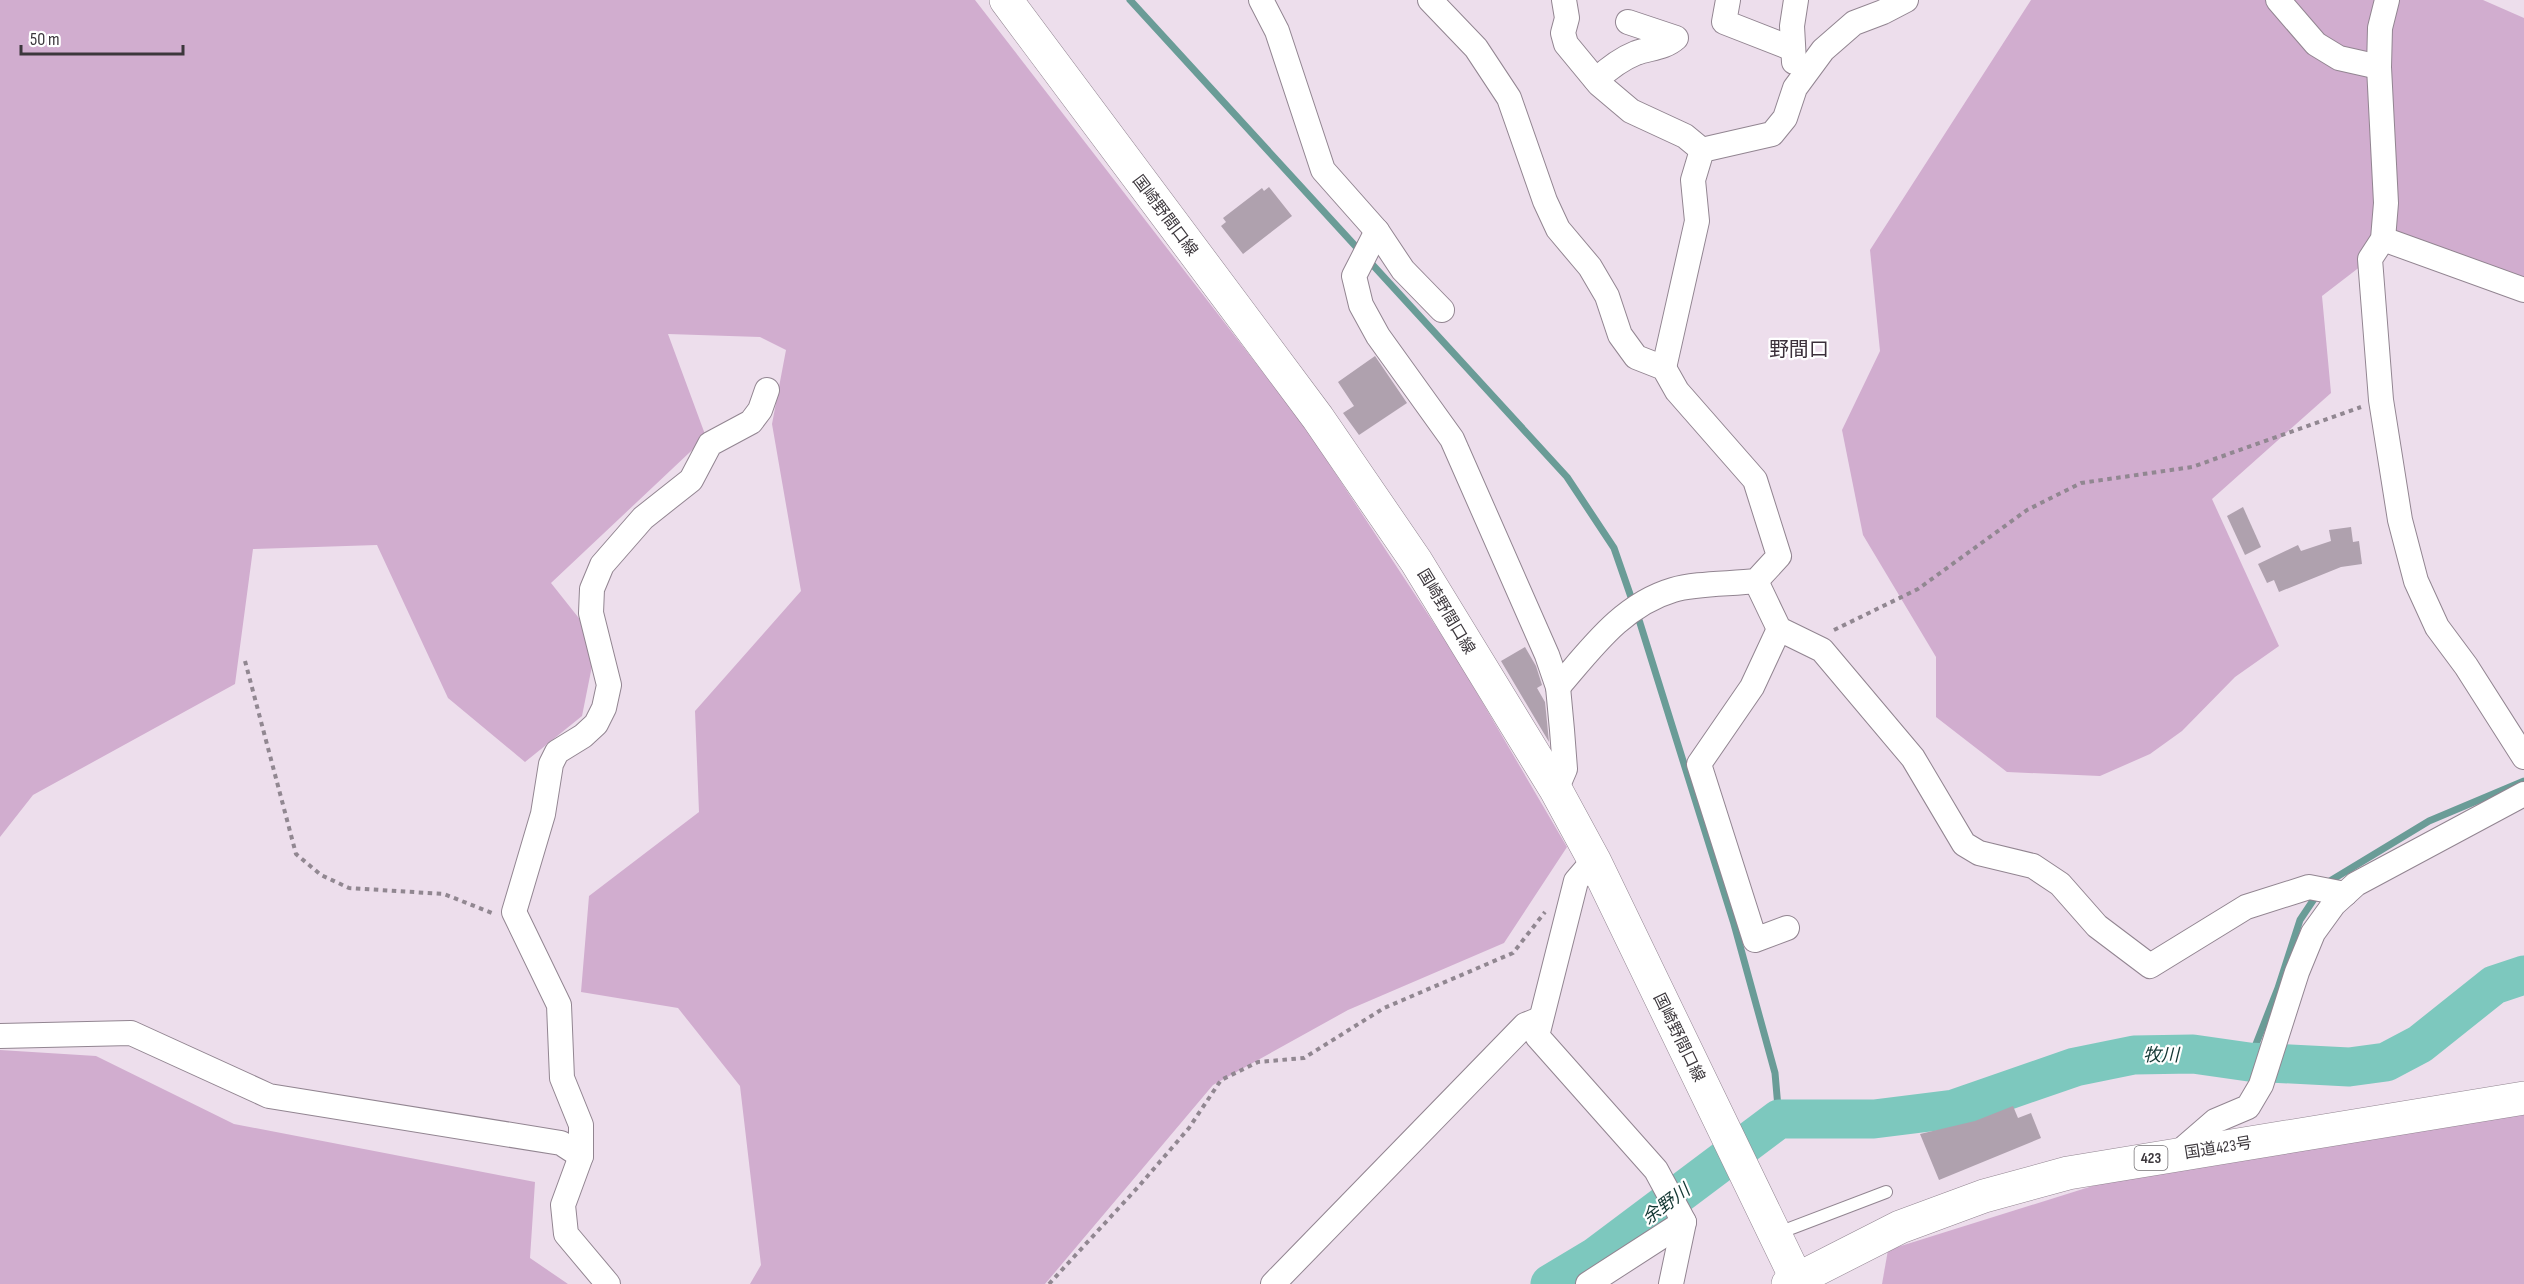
<svg xmlns="http://www.w3.org/2000/svg" width="2524" height="1284" font-family="'Sofia Sans Condensed','Noto Sans JP',sans-serif">
	<style>
		.green { fill: #d1adcf }
		.lines { fill: none; stroke-linecap: round; stroke-linejoin: round }
		.stream { stroke: #6a9c97; stroke-width: 7 }
		.river { stroke: #7dc8be; stroke-width: 39 }
		.building { fill: #afa1ae }
		.service-casing { stroke: #928591; stroke-width: 14 }
		.minor-casing { stroke: #928591; stroke-width: 26 }
		.secondary-casing { stroke: #928591; stroke-width: 34 }
		.trunk-casing { stroke: #928591; stroke-width: 34 }
		.path { stroke: #918791; stroke-width: 4; stroke-dasharray: 4.5 4.5; stroke-linecap: butt }
		.service { stroke: #fff; stroke-width: 12 }
		.minor { stroke: #fff; stroke-width: 24 }
		.secondary { stroke: #fff; stroke-width: 33 }
		.trunk { stroke: #fff; stroke-width: 33 }
		.labels { text-anchor: middle; stroke-width: 4.5; stroke-linejoin: round; paint-order: stroke }
		.shield { fill: #fff; stroke: #767376; stroke-width: 1.5 }
		.shield-label { font-size: 15px; font-weight: bold; fill: #3c373c }
		.street-label { font-size: 16px; fill: #3c373c; stroke: #fff }
		.water-label { font-size: 18px; font-style: italic; fill: #133733; stroke: #fff }
		.quarter-label { font-size: 20px; fill: #3b303a; stroke: #fff }
	</style>
	<rect width="100%" height="100%" fill="#eddeec"/>
	<!-- green -->
	<g class="green">
		<polygon points="0,0 975,0 1303,424 1456,657 1567,847 1504,943 1348,1010 1213,1085 1045,1284 750,1284 761,1265 740,1086 678,1008 581,992 589,896 699,812 695,711 801,591 772,424 786,350 760,337 668,334 706,437 551,583 597,641 582,716 525,762 448,698 377,545 253,549 235,684 33,795 0,837"/>
		<polygon points="2031,0 2483,0 2524,18 2524,290 2391,243 2322,296 2331,393 2212,499 2279,646 2235,677 2182,731 2150,754 2100,776 2007,772 1936,717 1936,657 1863,535 1842,430 1880,351 1870,250"/>
		<polygon points="0,1050 96,1056 234,1124 535,1182 530,1258 568,1284 0,1284"/>
		<polygon points="2524,1109 2524,1284 1882,1284 1888,1250 2150,1168"/>
	</g>
	<g class="lines">
		<!-- stream -->
		<g class="stream">
			<polyline points="1130,0 1567,477 1614,548 1640,623 1734,924 1775,1073 1779,1119"/>
			<polyline points="2325,884 2429,821 2524,781"/>
			<polyline points="2249,1062 2278,988 2300,920 2318,893"/>
		</g>
		<!-- river -->
		<polyline class="river" points="1550,1284 1595,1257 1779,1119 1874,1119 1954,1109 2075,1067 2134,1055 2193,1054 2249,1062 2349,1067 2386,1062 2420,1044 2494,985 2524,975"/>
	</g>
	<!-- building -->
	<g class="building">
		<polygon points="1269,187 1292,216 1243,254 1221,226 1226,222 1223,218 1262,188 1264,191"/>
		<polygon points="1375,356 1407,403 1359,435 1343,413 1354,406 1338,382"/>
		<polygon points="2243,507 2261,547 2245,555 2227,516"/>
		<polygon points="2351,527 2353,542 2359,541 2362,564 2341,567 2279,592 2274,580 2267,583 2258,564 2298,545 2301,551 2331,541 2329,530"/>
		<polygon points="1525,647 1536,666 1542,685 1537,688 1545,702 1549,742 1501,661"/>
		<polygon points="2013,1106 2018,1118 2031,1113 2041,1138 1939,1180 1920,1134 1975,1121"/>
	</g>
	<g class="lines">
		<defs>
			<polyline id="service" points="1776,1234 1886,1192"/>
			<g id="minor">
				<polyline points="1261,0 1277,31 1323,170 1377,231 1403,270 1442,310"/>
				<path d="M1430,0l46,48 33,50 36,103 13,28 32,38 17,29 13,39 16,22 28,11 13,23 78,89 24,76 -23,25c-24,3 -61,2 -83,9 -51,15 -82,59 -115,97"/>
				<polyline points="1564,0 1567,18 1563,33 1566,44 1599,84 1631,111 1685,136 1702,150"/>
				<polyline points="1728,0 1724,22 1793,49"/>
				<polyline points="2278,0 2316,44 2339,58 2379,67"/>
				<polyline points="2387,0 2380,28 2379,67 2386,203 2383,239 2370,259 2381,400 2400,520 2416,581 2437,627 2466,666 2524,757"/>
				<polyline points="1794,62 1792,26 1796,0"/>
				<path d="M1596,80c12,-11 25,-21 40,-27 14,-5 29,-5 40,-15l-48,-16"/>
				<polyline points="1377,231 1354,276 1361,305 1378,336 1452,439 1547,655 1558,687 1562,730 1565,769 1556,790"/>
				<polyline points="2383,239 2524,290"/>
				<polyline points="1664,368 1697,221 1693,180 1702,150 1772,134 1785,118 1795,88 1823,50 1854,23 1883,12 1906,0"/>
				<polyline points="1756,581 1779,629 1822,650 1913,758 1964,844 1979,853 2033,866 2060,884 2097,926 2150,966 2246,907 2309,887 2345,894"/>
				<polyline points="1779,629 1752,687 1699,764 1755,940 1787,928"/>
				<polyline points="1594,860 1576,881 1537,1036 1656,1170 1684,1222 1671,1284"/>
				<polyline points="0,1036 131,1033 269,1096 561,1143 581,1156"/>
				<polyline points="2178,1153 2215,1121 2248,1107 2261,1085 2297,972 2313,933 2334,904 2356,884 2524,794"/>
				<polyline points="608,1284 566,1234 563,1205 581,1156 581,1125 562,1078 559,1005 514,912 543,814 551,764 557,752 583,736 596,724 604,708 609,685 591,613 592,589 602,565 643,518 691,480 710,444 751,422 760,410 767,390"/>
				<polyline points="1273,1284 1525,1025 1540,1019"/>
				<polyline points="1588,1284 1684,1222"/>
			</g>
			<polyline id="secondary" points="1006,0 1318,418 1416,561 1556,790 1594,860 1796,1278"/>
			<polyline id="trunk" points="1788,1284 1900,1227 1984,1196 2068,1173 2524,1098"/>
		</defs>
		<!-- service casing -->
		<use href="#service" class="service-casing"/>
		<!-- minor casing -->
		<use href="#minor" class="minor-casing"/>
		<!-- secondary casing -->
		<use href="#secondary" class="secondary-casing"/>
		<!-- trunk casing -->
		<use href="#trunk" class="trunk-casing"/>
		<!-- path -->
		<g class="path">
			<polyline points="1834,630 1918,589 2027,510 2081,483 2192,467 2361,407"/>
			<polyline points="245,661 296,854 321,875 349,888 444,894 492,913"/>
			<polyline points="1049,1284 1139,1186 1189,1128 1221,1080 1258,1062 1304,1058 1384,1008 1513,953 1545,912"/>
		</g>
		<!-- service -->
		<use href="#service" class="service"/>
		<!-- minor -->
		<use href="#minor" class="minor"/>
		<!-- secondary -->
		<use href="#secondary" class="secondary"/>
		<!-- trunk -->
		<use href="#trunk" class="trunk"/>
	</g>
	<g class="labels">
		<!-- shield labels -->
		<rect class="shield" x="2134.5" y="1146" width="33" height="24" rx="4.5"/>
		<g class="shield-label">
			<text x="2151" y="1163">423</text>
		</g>
		<!-- street labels -->
		<g class="street-label">
			<text transform="translate(1166 215) rotate(53)" y="6">国崎野間口線</text>
			<text transform="translate(1447 611) rotate(59)" y="6">国崎野間口線</text>
			<text transform="translate(1680 1037) rotate(64)" y="6">国崎野間口線</text>
			<text transform="translate(2218 1147) rotate(-9)" y="6">国道423号</text>
		</g>
		<!-- water labels -->
		<g class="water-label">
			<text x="2161" y="1061">牧川</text>
			<text transform="translate(1666 1204) rotate(-37)" y="6">余野川</text>
		</g>
		<!-- quarter labels -->
		<g class="quarter-label">
			<text x="1799" y="356">野間口</text>
		</g>
	</g>
	<!-- scale -->
	<path d="M21 45v9h162v-9" fill="none" stroke="#3c373c" stroke-width="3"/>
	<text x="30" y="45" font-size="18" fill="#3c373c" stroke="#ffffff" stroke-width="4.5" paint-order="stroke">50 m</text>
</svg>
